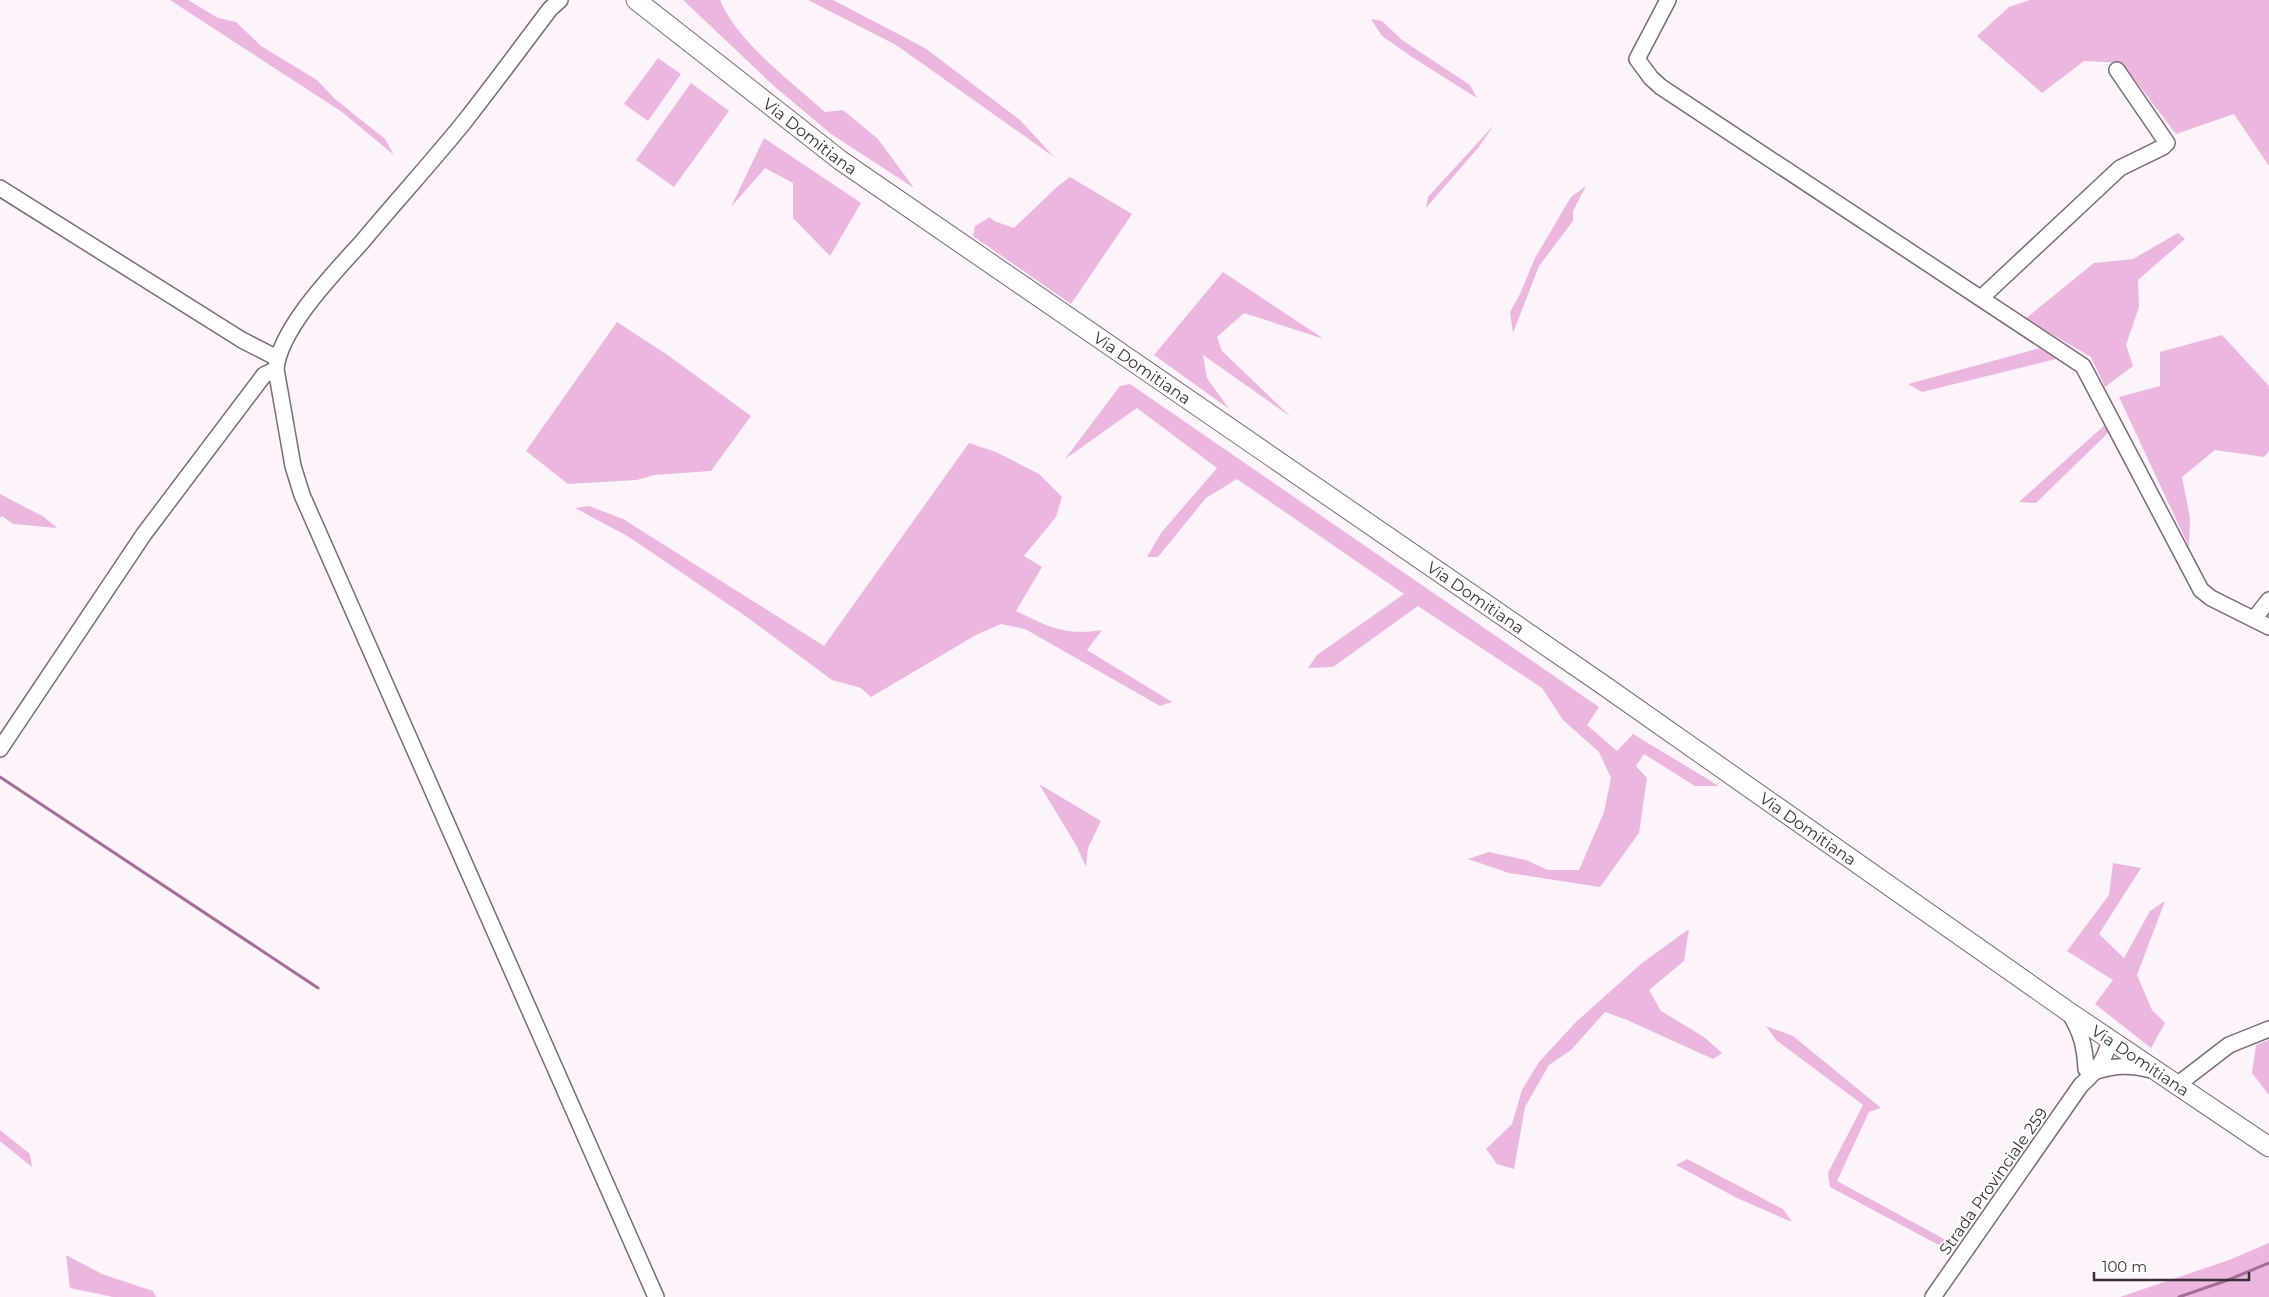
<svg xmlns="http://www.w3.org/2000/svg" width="2269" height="1297" font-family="Montserrat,sans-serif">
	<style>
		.green { fill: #ebb7df }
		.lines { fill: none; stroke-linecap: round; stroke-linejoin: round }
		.stream { stroke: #a36e98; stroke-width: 3 }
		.minor-casing { stroke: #7e6979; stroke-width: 18 }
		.major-casing { stroke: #7e6979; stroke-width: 21 }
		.minor { stroke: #fff; stroke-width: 15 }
		.major { stroke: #fff; stroke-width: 19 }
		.labels { text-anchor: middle; stroke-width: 4; stroke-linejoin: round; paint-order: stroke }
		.street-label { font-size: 16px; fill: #392f36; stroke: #fff }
	</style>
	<rect width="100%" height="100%" fill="#fdf3fa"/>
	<!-- green -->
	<g class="green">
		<polygon points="170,0 188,0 218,18 236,22 261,46 317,80 335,99 385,139 394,155 342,112"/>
		<path d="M683,0h37c18,43 71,81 105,112l18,-2 35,29 36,49 -83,-54 -57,-48z"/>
		<polygon points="808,0 833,0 925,48 1020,120 1054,157 896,45"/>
		<polygon points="2030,0 2269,0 2269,166 2234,114 2176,134 2122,63 2084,61 2042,93 1977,36 2009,7"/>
		<polygon points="1371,19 1382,21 1402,40 1470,85 1477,98 1412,57 1382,36"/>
		<polygon points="658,58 681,74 648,121 624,104"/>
		<polygon points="691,83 729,111 674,187 636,160"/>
		<polygon points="1494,125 1478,148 1426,208 1428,197"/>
		<polygon points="764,138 861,203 830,256 793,218 793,183 765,168 731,207"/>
		<polygon points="1070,177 1132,214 1071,304 973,236 975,226 990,217 994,221 1014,228 1058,186"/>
		<polygon points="1586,186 1573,211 1573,221 1539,266 1513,333 1510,312 1520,294 1535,258 1571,197"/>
		<polygon points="2178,233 2185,239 2138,280 2139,307 2126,345 2133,366 2105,387 2091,357 2025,319 2094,263 2133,259"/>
		<polygon points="1223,272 1324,339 1244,313 1217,337 1222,351 1291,417 1203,355 1207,378 1229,409 1154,355"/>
		<polygon points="617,322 669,356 751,416 711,471 654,475 637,480 568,484 526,451"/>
		<polygon points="2222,335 2269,386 2269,451 2264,457 2215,450 2182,477 2190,518 2189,547 2119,397 2160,386 2160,352"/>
		<polygon points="2040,348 2056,359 1922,392 1908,384"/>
		<polygon points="1130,384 1599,707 1587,725 1617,751 1633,734 1719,786 1695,786 1644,754 1636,766 1647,778 1639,833 1600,887 1509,873 1468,859 1489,852 1526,860 1548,870 1579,870 1604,812 1611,778 1599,752 1563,720 1542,688 1418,606 1333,667 1308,668 1317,655 1404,594 1237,479 1206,498 1158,557 1147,557 1161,533 1217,468 1137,408 1065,459 1120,386"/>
		<polygon points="2106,424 2109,432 2036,503 2019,502"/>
		<path d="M969,443l27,9 43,22 23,23 -6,20 -32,39 18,11 -26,44c33,16 49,25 86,19l-15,20 85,52 -12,4 -135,-77 -24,-5 -25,11 -105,62 -10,-9 -29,-8 -88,-65 -115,-78 -54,-29 14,-2 34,13 201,127z"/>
		<polygon points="0,494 44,517 57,528 13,524 2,516 0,518"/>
		<polygon points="1039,784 1101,821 1088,848 1086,867 1076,845"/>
		<polygon points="2113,863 2141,868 2099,934 2124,958 2150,911 2165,901 2137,975 2152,1010 2165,1023 2151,1048 2095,1004 2113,980 2067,951 2109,895"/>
		<polygon points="1689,929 1684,961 1649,990 1661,1011 1704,1037 1722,1053 1713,1059 1627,1020 1605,1012 1571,1050 1549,1065 1525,1107 1514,1169 1497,1164 1486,1149 1512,1124 1522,1090 1539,1062 1576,1022 1642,963"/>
		<polygon points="1766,1026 1793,1036 1881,1108 1869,1112 1837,1181 1944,1239 1950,1251 1830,1187 1828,1173 1863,1105 1776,1040"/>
		<polygon points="2269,1040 2269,1095 2252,1073 2256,1045"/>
		<polygon points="0,1130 30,1154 32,1167 0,1141"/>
		<polygon points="1687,1159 1783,1209 1792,1222 1737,1198 1676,1165"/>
		<polygon points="2269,1243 2269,1297 2120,1297 2229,1260"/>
		<polygon points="66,1255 102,1274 153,1291 156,1297 113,1297 70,1288"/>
	</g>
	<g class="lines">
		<!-- stream -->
		<g class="stream">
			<polyline points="0,777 318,988"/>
			<polyline points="2179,1297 2228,1280 2269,1263"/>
		</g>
		<defs>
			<g id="minor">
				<path d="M560,0l-10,9c-28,37 -56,75 -85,112 -33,41 -69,80 -103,121 -27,30 -82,86 -86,127l17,97 9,29 354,802"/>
				<polyline points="1668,0 1637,59 1651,78 1661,87 2083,366 2201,590 2211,598 2269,627"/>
				<polyline points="0,188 242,340 277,358"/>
				<polyline points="1981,298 2120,168 2163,147 2167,143 2117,70"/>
				<polyline points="2254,619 2269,600"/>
				<polyline points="0,749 144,534 264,375 276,369"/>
				<path d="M2070,1014c11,18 15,33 16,55"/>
				<path d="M2097,1071c19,-6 34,-6 54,-1"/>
				<polyline points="2177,1085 2229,1045 2269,1029"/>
				<path d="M1933,1297l148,-212c16,-14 24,-25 29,-46"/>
			</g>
			<g id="major">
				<path id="s1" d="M636,0l204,160 759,522 470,330 200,135"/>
			</g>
		</defs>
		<!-- minor casing -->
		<use href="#minor" class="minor-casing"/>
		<!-- major casing -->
		<use href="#major" class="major-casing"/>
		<!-- minor -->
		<use href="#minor" class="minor"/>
		<!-- major -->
		<use href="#major" class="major"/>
	</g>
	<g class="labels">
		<!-- street labels -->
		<g class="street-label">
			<text dy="6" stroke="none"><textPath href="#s1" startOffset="221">Via Domitiana</textPath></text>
			<text dy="6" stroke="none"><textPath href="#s1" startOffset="626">Via Domitiana</textPath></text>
			<text dy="6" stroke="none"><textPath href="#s1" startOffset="1031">Via Domitiana</textPath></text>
			<text dy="6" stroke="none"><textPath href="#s1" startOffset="1436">Via Domitiana</textPath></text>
			<text dy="6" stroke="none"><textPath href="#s1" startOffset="1841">Via Domitiana</textPath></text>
			<text transform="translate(1993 1181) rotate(-55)" y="6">Strada Provinciale 259</text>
		</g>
	</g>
	<!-- scale -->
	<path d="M2094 1272v8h155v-8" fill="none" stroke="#392f36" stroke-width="2.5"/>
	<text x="2102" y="1272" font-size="15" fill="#392f36" stroke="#ffffff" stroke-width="4" paint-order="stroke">100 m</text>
</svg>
